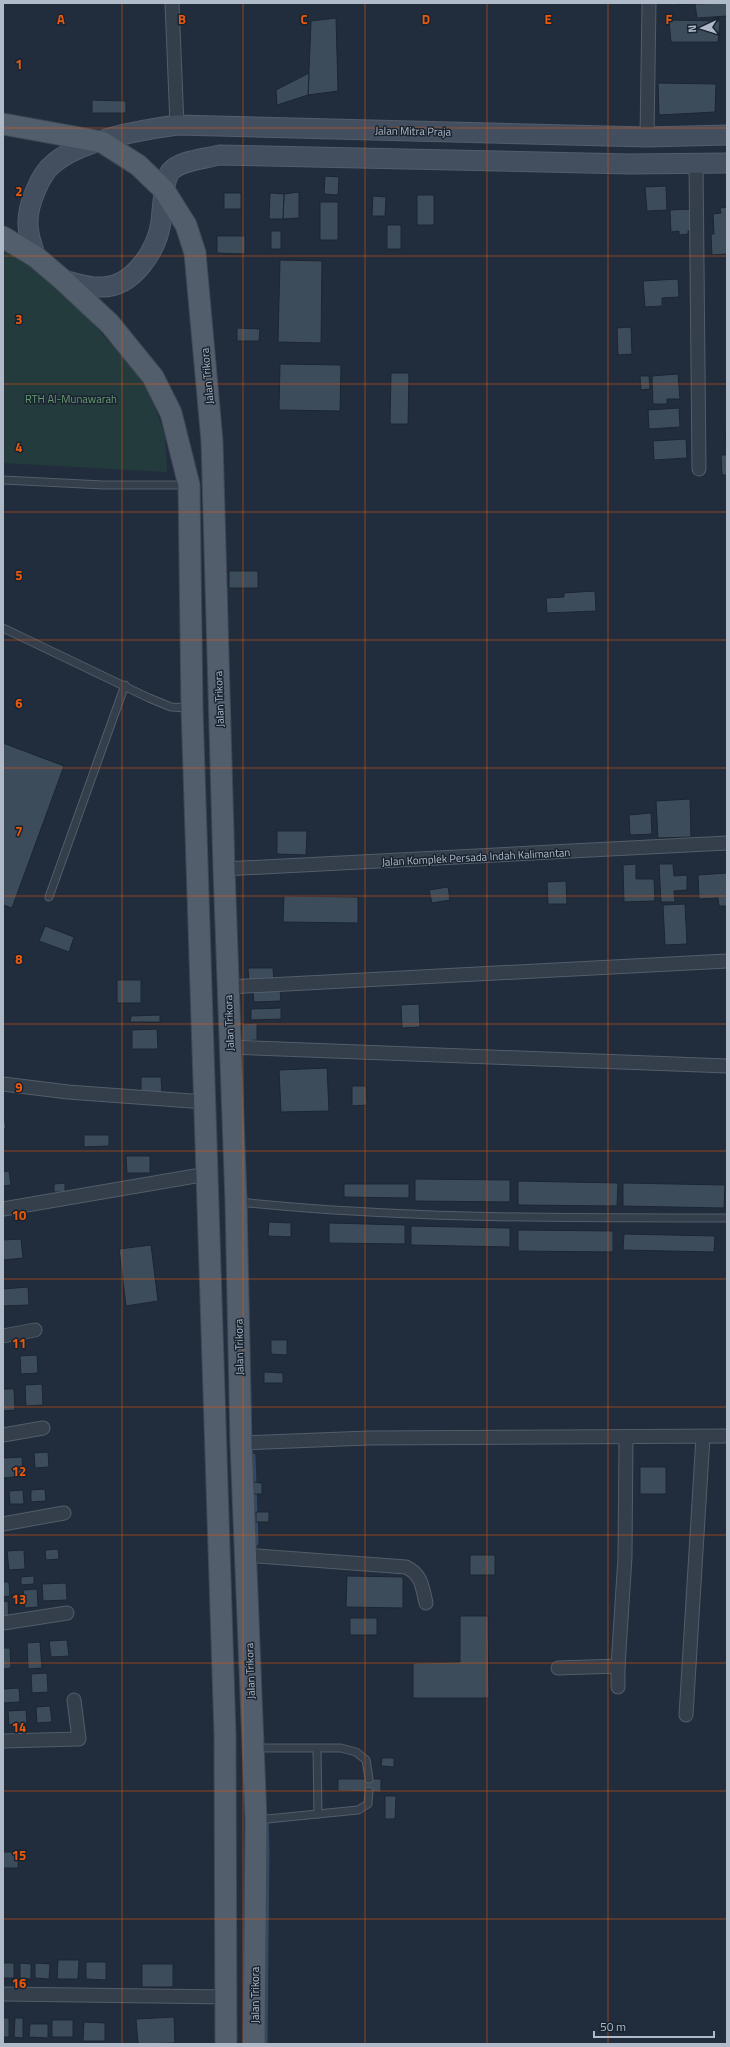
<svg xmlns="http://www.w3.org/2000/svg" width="730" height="2047" font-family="'Titillium Web',sans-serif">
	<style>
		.green { fill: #233b3d }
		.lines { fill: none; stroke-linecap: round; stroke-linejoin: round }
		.stream { stroke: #344a64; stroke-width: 5 }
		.building { fill: #3d4c5b; stroke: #1c2633 }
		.lane-casing { stroke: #535d6a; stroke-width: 9 }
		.street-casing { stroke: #535d6a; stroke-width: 15 }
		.secondary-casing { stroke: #535d6a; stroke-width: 21 }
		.primary-casing { stroke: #3e4855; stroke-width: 23 }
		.lane { stroke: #353f4c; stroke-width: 7 }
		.street { stroke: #353f4c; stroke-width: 13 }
		.secondary { stroke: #434e5f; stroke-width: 19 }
		.primary { stroke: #535e6c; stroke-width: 21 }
		.grid { fill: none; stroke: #e8590c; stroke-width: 1; stroke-opacity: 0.55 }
		.labels { text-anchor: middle; stroke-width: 3; stroke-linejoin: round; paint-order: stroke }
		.street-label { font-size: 11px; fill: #b0bac8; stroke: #1a2431 }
		.park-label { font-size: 11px; fill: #669a70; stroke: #1a2431 }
		.grid-label { font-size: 13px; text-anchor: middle; font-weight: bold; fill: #e8590c; stroke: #1a2431; stroke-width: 3; stroke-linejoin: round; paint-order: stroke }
	</style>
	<rect width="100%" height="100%" fill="#212d3c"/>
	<!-- green -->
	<polygon class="green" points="3,248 24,256 65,289 107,340 129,361 153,400 165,437 167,472 3,463"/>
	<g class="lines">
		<!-- stream -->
		<g class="stream">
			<polyline points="253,1456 256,1543"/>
			<polyline points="265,2044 267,1850 266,1820"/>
		</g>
	</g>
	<!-- building -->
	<g class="building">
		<polygon points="670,3 715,3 670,5"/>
		<polygon points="727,3 727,16 697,18 695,4"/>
		<polygon points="336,18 338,91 308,95 311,21"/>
		<polygon points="669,20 720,21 718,42 671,42"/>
		<polygon points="309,73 308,95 277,105 276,90"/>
		<polygon points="658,83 716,84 715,112 659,115"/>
		<polygon points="92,100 126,101 126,113 92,113"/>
		<polygon points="325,176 339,177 338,195 324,194"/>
		<polygon points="666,186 667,210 647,211 645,187"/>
		<polygon points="299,192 299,218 283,219 284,194"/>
		<rect x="224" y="193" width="17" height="16"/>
		<polygon points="270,193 284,194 283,219 269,219"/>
		<rect x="417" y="195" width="17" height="30"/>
		<polygon points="373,196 386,197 385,216 372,216"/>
		<rect x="320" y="202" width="18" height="38"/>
		<polygon points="727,207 727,254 712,255 711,234 714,234 713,214 721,213 720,208"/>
		<polygon points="692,209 693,231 688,231 688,234 679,235 679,231 671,232 670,210"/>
		<rect x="387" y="225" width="14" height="24"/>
		<rect x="271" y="231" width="10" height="18"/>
		<polygon points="217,236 245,236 245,254 217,253"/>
		<polygon points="280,260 322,261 321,343 278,342"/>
		<polygon points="678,279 679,297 662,298 662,306 645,307 643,281"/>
		<polygon points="631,327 632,354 618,355 617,328"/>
		<polygon points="237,328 260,329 259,341 237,341"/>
		<polygon points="280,364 341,365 340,411 279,410"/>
		<polygon points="391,373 409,373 408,424 390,424"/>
		<polygon points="678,374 680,399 667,399 667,404 653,404 652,376"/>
		<polygon points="640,376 649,376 650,389 641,390"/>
		<polygon points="679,408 680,427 649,429 648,410"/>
		<polygon points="725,428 727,428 727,453"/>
		<polygon points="686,439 687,458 654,460 653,441"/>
		<polygon points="721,455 727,455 727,475 722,475"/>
		<rect x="229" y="571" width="29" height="17"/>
		<polygon points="595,591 596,611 547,613 546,598 564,597 564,593"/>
		<polygon points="3,743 64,766 12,908 3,905"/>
		<polygon points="690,799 691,837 658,838 656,801"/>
		<polygon points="651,813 652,834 630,835 629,815"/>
		<polygon points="277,831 307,831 306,855 277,854"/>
		<polygon points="636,864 636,879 654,879 655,901 624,902 623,865"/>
		<polygon points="659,864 673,864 674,876 687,875 687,890 674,891 675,902 661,902"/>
		<polygon points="727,873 727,906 719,906 718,898 699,899 698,875"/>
		<polygon points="566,881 567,904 548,904 547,882"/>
		<polygon points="448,887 450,900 432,903 429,890"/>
		<polygon points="284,896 358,897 358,923 283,922"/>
		<polygon points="685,904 687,944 665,945 663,905"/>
		<polygon points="45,926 74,937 69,952 39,941"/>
		<polygon points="248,968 273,968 274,983 249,984"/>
		<rect x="117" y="980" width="24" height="23"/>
		<polygon points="280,990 281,1001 254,1002 253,991"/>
		<polygon points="419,1004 420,1027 402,1028 401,1005"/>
		<polygon points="281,1008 281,1019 251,1020 251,1009"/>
		<polygon points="160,1015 160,1022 130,1022 131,1016"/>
		<polygon points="257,1023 257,1040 242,1041 242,1024"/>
		<polygon points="157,1029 158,1049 132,1049 132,1030"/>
		<polygon points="327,1068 329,1111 281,1112 279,1070"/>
		<polygon points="141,1077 161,1077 162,1094 141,1094"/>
		<polygon points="352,1086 366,1086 367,1105 352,1106"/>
		<polygon points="3,1111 6,1128 3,1129"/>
		<polygon points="84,1135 109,1135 109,1146 84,1147"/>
		<polygon points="126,1156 150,1156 150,1173 127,1173"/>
		<polygon points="9,1171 11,1185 3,1186 3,1172"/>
		<polygon points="415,1179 510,1180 510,1202 415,1201"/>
		<polygon points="518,1181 618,1183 617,1206 518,1205"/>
		<polygon points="65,1183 65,1192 54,1192 54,1184"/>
		<polygon points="623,1183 725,1185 724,1208 623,1206"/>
		<polygon points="344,1184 409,1184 409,1198 344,1197"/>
		<polygon points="269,1222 291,1223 291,1237 268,1236"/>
		<polygon points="329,1223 405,1225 405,1244 329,1243"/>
		<polygon points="411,1226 510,1228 510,1247 411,1245"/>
		<polygon points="518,1230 613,1231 613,1252 518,1251"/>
		<polygon points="624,1234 715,1236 714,1252 623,1250"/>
		<polygon points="21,1239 23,1258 3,1260 3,1240"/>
		<polygon points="151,1245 158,1301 126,1306 119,1249"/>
		<polygon points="28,1287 29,1305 3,1306 3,1289"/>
		<polygon points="271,1340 287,1340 287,1355 271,1354"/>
		<polygon points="37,1355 38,1373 21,1374 20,1356"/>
		<polygon points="264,1372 283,1373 283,1383 264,1383"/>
		<polygon points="42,1384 43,1405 26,1406 25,1385"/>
		<polygon points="3,1389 14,1389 15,1410 3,1411"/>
		<polygon points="48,1452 49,1467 35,1468 34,1453"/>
		<polygon points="22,1457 23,1476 3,1478 3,1458"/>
		<rect x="640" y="1467" width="26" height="27"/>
		<polygon points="252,1482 262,1483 262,1494 252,1494"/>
		<polygon points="45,1489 46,1501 31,1502 31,1490"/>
		<polygon points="23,1490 24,1504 10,1504 9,1491"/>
		<rect x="256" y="1512" width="13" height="10"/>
		<polygon points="58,1549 59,1559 46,1560 45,1550"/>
		<polygon points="24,1550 25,1569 9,1570 7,1551"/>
		<rect x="470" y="1555" width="25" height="20"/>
		<polygon points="34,1576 34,1584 21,1585 21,1577"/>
		<polygon points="347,1576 403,1577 403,1608 346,1607"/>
		<polygon points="3,1582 9,1582 10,1596 3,1597"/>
		<polygon points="66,1583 67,1600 43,1601 42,1584"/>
		<polygon points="37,1589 38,1607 25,1608 23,1590"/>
		<polygon points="8,1601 9,1618 3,1619 3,1602"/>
		<polygon points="460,1616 488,1616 489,1698 413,1698 413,1663 460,1662"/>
		<rect x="350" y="1618" width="27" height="17"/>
		<polygon points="67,1640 69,1656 51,1657 49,1641"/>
		<polygon points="40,1642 42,1668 28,1669 27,1643"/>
		<polygon points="3,1648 10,1648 11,1668 3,1669"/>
		<polygon points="47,1673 48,1692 32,1693 31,1674"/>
		<polygon points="19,1688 20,1702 3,1703 3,1689"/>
		<polygon points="50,1706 52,1722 37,1723 36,1707"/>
		<polygon points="26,1710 27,1723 9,1725 8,1711"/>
		<polygon points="382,1758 394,1758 394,1767 381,1766"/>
		<polygon points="338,1779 381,1779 381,1792 338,1791"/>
		<polygon points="385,1796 396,1796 395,1819 385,1819"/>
		<polygon points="3,1852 19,1852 18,1868 3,1868"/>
		<polygon points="58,1960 79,1960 78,1979 57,1979"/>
		<polygon points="86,1962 106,1962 106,1980 86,1979"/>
		<rect x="3" y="1963" width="11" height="15"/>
		<polygon points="20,1963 31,1964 31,1979 20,1978"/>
		<polygon points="35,1963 50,1964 49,1979 35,1978"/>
		<rect x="142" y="1964" width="31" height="23"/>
		<polygon points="174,2017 175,2043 138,2044 136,2019"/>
		<rect x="3" y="2018" width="6" height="19"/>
		<polygon points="15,2018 23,2018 23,2038 14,2037"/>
		<rect x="52" y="2020" width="21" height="17"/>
		<polygon points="84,2022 105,2023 105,2041 83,2041"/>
		<polygon points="30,2024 48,2024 48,2038 29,2037"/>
	</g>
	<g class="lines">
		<defs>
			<g id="lane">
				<polyline points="3,480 103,485 187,485"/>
				<polyline points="3,628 149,698 171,707 189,708"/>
				<polyline points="49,897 125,685"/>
				<path d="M239,1202c161,17 324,16 486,16"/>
				<polyline points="255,1748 341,1748 356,1752 366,1760 369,1779"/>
				<polyline points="317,1749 318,1814"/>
				<polyline points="257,1820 358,1810 368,1804 369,1791"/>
			</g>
			<g id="street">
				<polyline points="172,3 177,125"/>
				<polyline points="647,137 649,3"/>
				<polyline points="696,162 699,469"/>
				<polyline points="224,869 727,843"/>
				<polyline points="228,987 727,961"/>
				<polyline points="230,1047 727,1066"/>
				<polyline points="3,1084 68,1092 205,1102"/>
				<polyline points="3,1209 207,1174"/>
				<polyline points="3,1336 35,1330"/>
				<polyline points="3,1435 43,1428"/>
				<polyline points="241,1443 368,1438 727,1436"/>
				<polyline points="3,1524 64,1513"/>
				<path d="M245,1555l161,12c16,8 16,19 20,36"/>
				<polyline points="3,1623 67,1613"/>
				<polyline points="558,1668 618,1666 625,1557 626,1438"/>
				<polyline points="618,1687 618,1666"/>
				<polyline points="686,1715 703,1437"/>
				<polyline points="3,1741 79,1739 74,1700"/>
				<polyline points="3,1994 227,1997"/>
			</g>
			<g id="secondary">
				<path d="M36,257c-9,-24 -12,-39 -1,-65 4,-10 9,-21 18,-28 27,-24 88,-34 124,-39l470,12 80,-2"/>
				<path d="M63,280c13,3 25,8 39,7 31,0 55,-37 59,-65 1,-11 3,-42 9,-50 10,-12 35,-13 49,-17l411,9 97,-1"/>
			</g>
			<g id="primary">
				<polyline points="3,124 102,142 138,165 164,190 186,225 195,253 212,441 224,869 236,1201 241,1443 256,1820 254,2044"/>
				<polyline points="3,237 36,257 63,280 110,324 153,377 171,413 189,485 192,708 225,1734 226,2044"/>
			</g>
		</defs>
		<!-- lane casing -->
		<use href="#lane" class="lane-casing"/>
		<!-- street casing -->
		<use href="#street" class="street-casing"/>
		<!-- secondary casing -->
		<use href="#secondary" class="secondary-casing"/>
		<!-- primary casing -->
		<use href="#primary" class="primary-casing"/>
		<!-- lane -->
		<use href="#lane" class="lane"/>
		<!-- street -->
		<use href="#street" class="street"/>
		<!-- secondary -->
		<use href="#secondary" class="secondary"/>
		<!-- primary -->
		<use href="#primary" class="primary"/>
	</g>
	<!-- grid -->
	<path class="grid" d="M122,3v2041M243,3v2041M365,3v2041M487,3v2041M608,3v2041M3,128h724M3,256h724M3,384h724M3,512h724M3,640h724M3,768h724M3,896h724M3,1024h724M3,1151h724M3,1279h724M3,1407h724M3,1535h724M3,1663h724M3,1791h724M3,1919h724"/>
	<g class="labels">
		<!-- street labels -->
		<g class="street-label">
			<text transform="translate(413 131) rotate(1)" y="4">Jalan Mitra Praja</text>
			<text transform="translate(207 376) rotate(-95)" y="4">Jalan Trikora</text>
			<text transform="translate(219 699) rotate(-92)" y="4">Jalan Trikora</text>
			<text transform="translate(476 857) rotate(-3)" y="4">Jalan Komplek Persada Indah Kalimantan</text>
			<text transform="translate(229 1023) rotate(-92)" y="4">Jalan Trikora</text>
			<text transform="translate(239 1347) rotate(-91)" y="4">Jalan Trikora</text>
			<text transform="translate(250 1671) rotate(-92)" y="4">Jalan Trikora</text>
			<text transform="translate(255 1995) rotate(-90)" y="4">Jalan Trikora</text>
		</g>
		<!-- park labels -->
		<g class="park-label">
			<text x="71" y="403">RTH Al-Munawarah</text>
		</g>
	</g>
	<g class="grid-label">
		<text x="61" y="24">A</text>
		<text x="182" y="24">B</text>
		<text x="304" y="24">C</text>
		<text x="426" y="24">D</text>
		<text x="548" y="24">E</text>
		<text x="669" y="24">F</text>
		<text x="19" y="69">1</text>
		<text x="19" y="196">2</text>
		<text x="19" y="324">3</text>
		<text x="19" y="452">4</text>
		<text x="19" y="580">5</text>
		<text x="19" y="708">6</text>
		<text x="19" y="836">7</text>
		<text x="19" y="964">8</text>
		<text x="19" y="1092">9</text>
		<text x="19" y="1220">10</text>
		<text x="19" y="1348">11</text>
		<text x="19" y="1476">12</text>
		<text x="19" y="1604">13</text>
		<text x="19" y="1732">14</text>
		<text x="19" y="1860">15</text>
		<text x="19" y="1988">16</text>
	</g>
	<!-- border -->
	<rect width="730" height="2047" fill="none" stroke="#b0bac8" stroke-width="8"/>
	<!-- north arrow -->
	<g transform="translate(702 28) rotate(266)" stroke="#1a2431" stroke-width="3" paint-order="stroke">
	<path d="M0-3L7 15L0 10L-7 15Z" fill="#b0bac8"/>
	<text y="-6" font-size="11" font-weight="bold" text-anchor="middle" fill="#b0bac8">N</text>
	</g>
	<!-- scale -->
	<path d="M594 2031v6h120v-6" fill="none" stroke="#b0bac8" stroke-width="2"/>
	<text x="600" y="2031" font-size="12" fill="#b0bac8" stroke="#1a2431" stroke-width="3" paint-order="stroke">50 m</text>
</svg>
